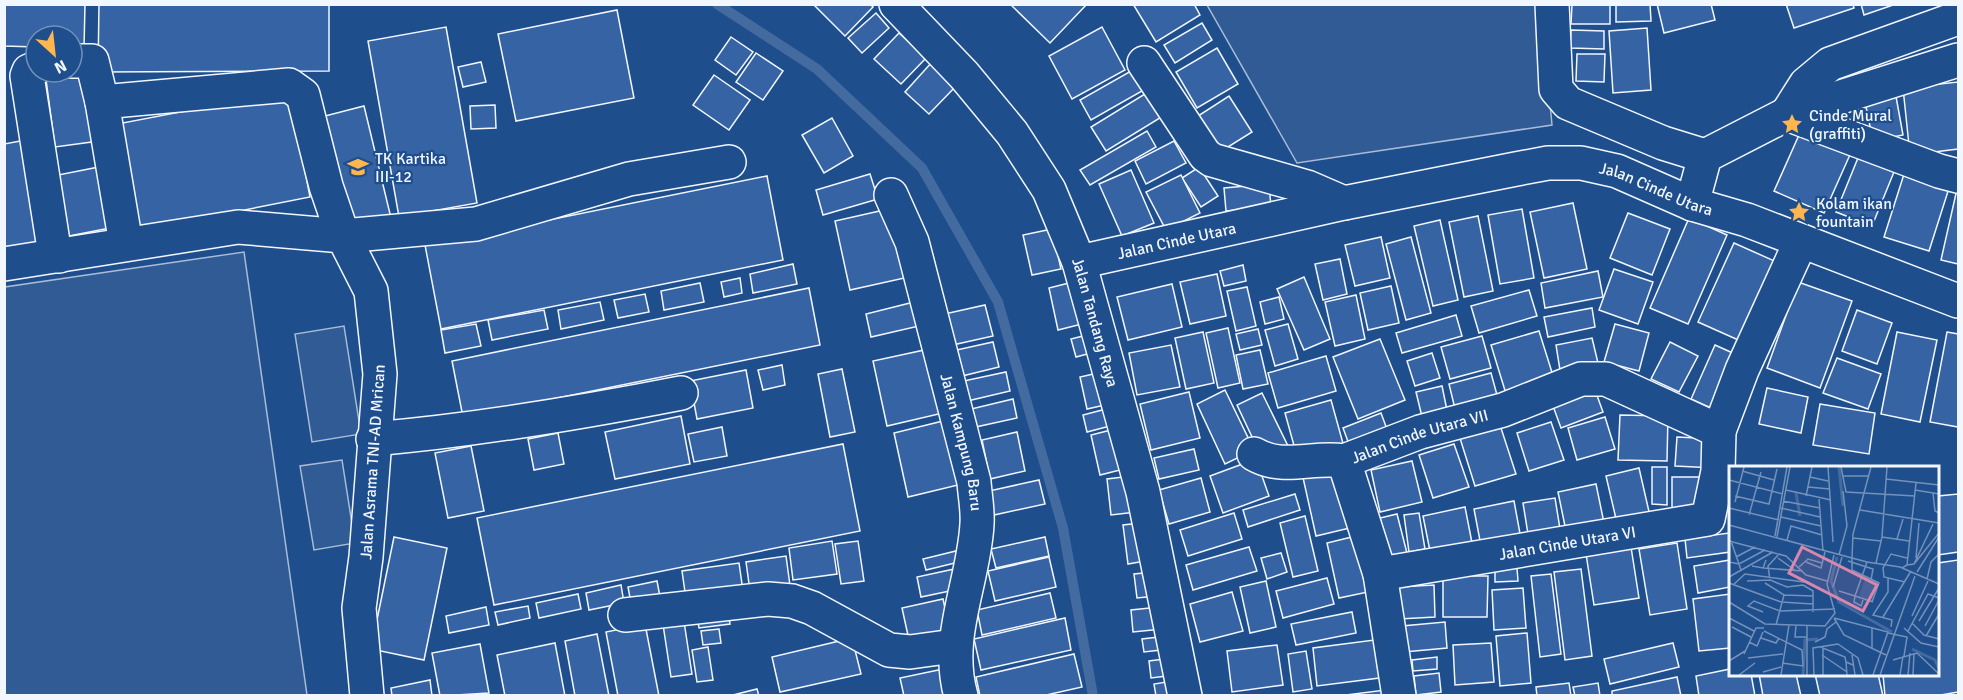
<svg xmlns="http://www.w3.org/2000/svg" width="1963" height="700" font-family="Signika,sans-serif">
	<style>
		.built { fill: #305b95; stroke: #a8bbd7; stroke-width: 1.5 }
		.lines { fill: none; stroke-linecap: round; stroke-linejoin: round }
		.stream { stroke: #446ba0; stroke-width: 10 }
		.building { fill: #3563a3; stroke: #f2f6ff; stroke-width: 1.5 }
		.minor-casing { stroke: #f2f6ff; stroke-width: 36 }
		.minor { stroke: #1f4e8c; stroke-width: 33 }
		.labels { text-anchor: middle; stroke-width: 4.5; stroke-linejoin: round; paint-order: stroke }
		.poi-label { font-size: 16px; fill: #f2f6ff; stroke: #1f4e8c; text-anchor: start }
		.street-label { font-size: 16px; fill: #f2f6ff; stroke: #1f4e8c }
		.inset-river { fill: none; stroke: #446ba0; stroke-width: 3 }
		.inset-road { fill: none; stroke: #7391ba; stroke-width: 1.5 }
		.view { fill: #da87ad; fill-opacity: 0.15; stroke: #da87ad; stroke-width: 3 }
		.inset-edge { fill: none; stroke: #f2f6ff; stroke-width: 3 }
	</style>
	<rect width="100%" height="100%" fill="#1f4e8c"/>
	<!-- built -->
	<g class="built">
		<polygon points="1207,5 1541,5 1552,125 1297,163"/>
		<polygon points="244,252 307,695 5,695 5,287"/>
		<polygon points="344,326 361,434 312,442 295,334"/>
		<polygon points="342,460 355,543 314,550 300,466"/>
	</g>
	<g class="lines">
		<!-- stream -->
		<polyline class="stream" points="717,4 817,69 922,168 998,302 1063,528 1093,696"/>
	</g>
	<!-- building -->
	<g class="building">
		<polygon points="4,4 85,4 84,48 72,48 72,36 36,36 36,47 4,46"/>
		<polygon points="99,4 329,4 329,71 98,72"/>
		<polygon points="813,4 870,4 873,7 845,36"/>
		<polygon points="1010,4 1087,4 1050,43"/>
		<polygon points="1133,4 1194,4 1200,15 1156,42"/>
		<polygon points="1572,4 1610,4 1610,24 1571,24"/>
		<polygon points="1616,4 1650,4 1651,21 1616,22"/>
		<polygon points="1657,4 1711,4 1715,20 1664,33"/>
		<polygon points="1786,4 1853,4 1854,8 1794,28"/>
		<polygon points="1861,4 1896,4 1864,15"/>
		<polygon points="617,10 634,98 516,121 498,34"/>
		<polygon points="876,13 889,28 862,53 848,38"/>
		<polygon points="1202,23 1212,40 1175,63 1164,45"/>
		<polygon points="446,27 477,203 399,217 368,41"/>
		<polygon points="1102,27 1125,70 1072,99 1049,56"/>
		<polygon points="1647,28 1651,90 1613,93 1609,31"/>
		<polygon points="1571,30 1604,31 1604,49 1570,48"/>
		<polygon points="899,33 926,58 901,84 874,59"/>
		<polygon points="731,37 753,52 736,75 715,60"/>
		<polygon points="1217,48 1238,84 1197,108 1176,72"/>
		<polygon points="756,53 783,71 763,100 736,82"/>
		<polygon points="1577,54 1605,54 1604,82 1576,81"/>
		<polygon points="481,62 486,82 463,87 458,67"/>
		<polygon points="932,62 957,85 929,114 905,92"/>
		<polygon points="89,65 99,141 55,147 45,72 72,72"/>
		<polygon points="1138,67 1149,87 1091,120 1080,100"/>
		<polygon points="714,75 750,100 729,130 693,105"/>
		<polygon points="1958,82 1958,149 1910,155 1903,88"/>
		<polygon points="1153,89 1168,113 1106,151 1091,127"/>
		<polygon points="290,91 310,197 133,232 112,125"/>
		<polygon points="1895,91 1903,135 1873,141 1864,97"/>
		<polygon points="1229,96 1252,132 1220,152 1198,116"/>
		<polygon points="495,105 496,128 471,129 470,106"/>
		<polygon points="364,106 391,218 351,227 325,116"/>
		<polygon points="832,118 853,156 824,173 802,135"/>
		<polygon points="1803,126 1853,148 1824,213 1774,191"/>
		<polygon points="1147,131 1156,147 1090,185 1080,170"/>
		<polygon points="31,139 49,242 4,250 4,144"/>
		<polygon points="1174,141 1186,163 1146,184 1135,161"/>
		<polygon points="1860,153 1896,167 1872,226 1836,212"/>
		<polygon points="104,166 115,227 69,236 58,175"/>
		<polygon points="1199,167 1218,196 1201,207 1182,178"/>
		<polygon points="1131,170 1154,223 1122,236 1099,184"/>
		<polygon points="1905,171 1950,185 1929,251 1884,237"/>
		<polygon points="870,174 878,199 823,215 816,190"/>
		<polygon points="1181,175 1200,213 1166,230 1146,192"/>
		<polygon points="767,176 783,260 441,329 425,245"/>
		<polygon points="1269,184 1271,207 1226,211 1224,188"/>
		<polygon points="1957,189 1958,189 1958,264 1941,260"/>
		<polygon points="1573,203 1587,269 1544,278 1530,212"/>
		<polygon points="893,208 909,277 850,290 835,221"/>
		<polygon points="1522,209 1534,278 1500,284 1488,215"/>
		<polygon points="1628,213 1670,229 1652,275 1610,258"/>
		<polygon points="1478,216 1493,291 1464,297 1449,222"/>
		<polygon points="1689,218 1727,235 1688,324 1650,308"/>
		<polygon points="1440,220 1458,300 1433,306 1414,226"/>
		<polygon points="1052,229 1061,269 1032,275 1023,235"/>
		<polygon points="1381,237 1390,278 1355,286 1345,245"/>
		<polygon points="1411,237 1431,313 1406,320 1386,244"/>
		<polygon points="1734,243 1781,264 1745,343 1698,322"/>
		<polygon points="1340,259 1347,294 1323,300 1315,264"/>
		<polygon points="793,264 797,284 753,293 750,274"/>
		<polygon points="1243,265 1246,281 1224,286 1220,271"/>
		<polygon points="1614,269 1653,282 1638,324 1599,310"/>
		<polygon points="1598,271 1603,297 1545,308 1541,283"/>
		<polygon points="1217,274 1226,316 1190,324 1180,282"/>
		<polygon points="1304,277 1330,339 1304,350 1277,289"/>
		<polygon points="740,278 742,293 724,297 721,282"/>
		<polygon points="1073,282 1082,324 1058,330 1049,288"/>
		<polygon points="1798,282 1852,301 1820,388 1767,368"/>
		<polygon points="700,283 704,302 664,310 661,291"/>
		<polygon points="1172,284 1182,327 1128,340 1117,297"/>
		<polygon points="1391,286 1399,323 1368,330 1360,293"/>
		<polygon points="1247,287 1256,326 1236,331 1227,291"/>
		<polygon points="809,288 820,345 463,417 452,361"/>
		<polygon points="1529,290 1537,316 1479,333 1471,306"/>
		<polygon points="645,294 649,312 618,318 614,300"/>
		<polygon points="1356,295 1365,339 1335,346 1325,302"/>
		<polygon points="1279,297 1284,319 1265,324 1260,302"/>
		<polygon points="600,302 604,320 561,329 558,310"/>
		<polygon points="914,302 919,326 871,337 866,314"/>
		<polygon points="985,305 993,336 948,346 940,315"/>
		<polygon points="1592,308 1595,327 1548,337 1544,317"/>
		<polygon points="544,310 548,329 492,340 488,320"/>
		<polygon points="1857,310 1892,323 1877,364 1842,351"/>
		<polygon points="1456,315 1462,336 1402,353 1396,333"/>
		<polygon points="476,324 481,346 445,353 441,330"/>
		<polygon points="1288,324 1298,359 1275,366 1265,330"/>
		<polygon points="1615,324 1649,333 1639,371 1604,362"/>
		<polygon points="1228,328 1240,383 1218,388 1206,333"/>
		<polygon points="1258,329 1262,345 1240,350 1236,334"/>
		<polygon points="1539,331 1555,382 1507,397 1491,345"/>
		<polygon points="1203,332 1214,383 1186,389 1175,338"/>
		<polygon points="1897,332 1937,340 1920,422 1881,414"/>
		<polygon points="1947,332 1958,334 1958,427 1930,422"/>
		<polygon points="1087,335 1091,353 1076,357 1071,339"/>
		<polygon points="1482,336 1491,368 1450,379 1441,347"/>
		<polygon points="1592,338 1598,363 1560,370 1556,345"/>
		<polygon points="1380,339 1405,400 1358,419 1333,357"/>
		<polygon points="993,342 999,367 958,377 952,351"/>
		<polygon points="1670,342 1698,356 1679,392 1651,379"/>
		<polygon points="1171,345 1180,387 1137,395 1129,353"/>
		<polygon points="1715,345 1746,359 1722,413 1691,399"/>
		<polygon points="929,349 943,413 887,426 873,361"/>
		<polygon points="1260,350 1268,384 1243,389 1236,355"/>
		<polygon points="1432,353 1440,378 1415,386 1407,361"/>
		<polygon points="1326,356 1336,391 1278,408 1268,373"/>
		<polygon points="1837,358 1881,374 1868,409 1823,393"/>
		<polygon points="782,365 785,385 763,390 758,370"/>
		<polygon points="842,369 855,432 830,437 818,374"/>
		<polygon points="746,370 753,408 697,419 690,381"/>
		<polygon points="1006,372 1010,391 963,402 959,382"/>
		<polygon points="1098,373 1105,405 1087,409 1080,377"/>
		<polygon points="1491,373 1500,406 1457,417 1449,384"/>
		<polygon points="1442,386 1448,415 1423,421 1416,392"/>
		<polygon points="1767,388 1808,397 1801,433 1759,424"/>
		<polygon points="1225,390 1254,450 1225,464 1197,404"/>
		<polygon points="1595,390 1603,412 1561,428 1553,406"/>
		<polygon points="1189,392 1200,438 1151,450 1140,404"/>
		<polygon points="1262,393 1288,446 1262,458 1237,405"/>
		<polygon points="1013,399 1017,418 971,428 967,410"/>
		<polygon points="1331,400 1344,447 1298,460 1285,413"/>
		<polygon points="1820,404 1875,413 1869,454 1813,445"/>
		<polygon points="1106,409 1110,426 1087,432 1083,415"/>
		<polygon points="1381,413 1391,440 1353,455 1343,428"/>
		<polygon points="1620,415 1668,416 1667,461 1618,460"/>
		<polygon points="681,416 690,464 615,479 605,432"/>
		<polygon points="1605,417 1615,449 1577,460 1568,428"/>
		<polygon points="943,421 958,485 908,497 894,433"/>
		<polygon points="1499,422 1516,474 1475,486 1459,435"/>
		<polygon points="1551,422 1564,460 1529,471 1517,433"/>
		<polygon points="722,427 727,456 694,462 688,434"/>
		<polygon points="1115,429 1124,469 1100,475 1091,435"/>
		<polygon points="1017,432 1025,471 990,479 982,440"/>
		<polygon points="558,433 564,464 534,470 528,439"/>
		<polygon points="1677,437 1717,439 1715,468 1675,466"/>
		<polygon points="843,444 860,531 494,605 477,518"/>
		<polygon points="1454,444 1469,487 1433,498 1419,455"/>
		<polygon points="471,446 484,511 448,518 435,453"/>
		<polygon points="1194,449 1199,470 1159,479 1154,458"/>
		<polygon points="1256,459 1269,496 1223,513 1210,476"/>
		<polygon points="1412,461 1422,502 1380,512 1371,470"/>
		<polygon points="1340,465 1354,527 1316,536 1302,473"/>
		<polygon points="1652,467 1667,467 1667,505 1652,504"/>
		<polygon points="1639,468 1650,516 1617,523 1606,476"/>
		<polygon points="1131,476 1136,512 1111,515 1107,479"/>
		<rect x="1672" y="477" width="35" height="34"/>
		<polygon points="1201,478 1210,512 1169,524 1159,490"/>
		<polygon points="1039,480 1045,504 994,515 989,491"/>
		<polygon points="1596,484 1604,523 1566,531 1558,492"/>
		<polygon points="1295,494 1300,510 1248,527 1243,510"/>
		<polygon points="1958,494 1958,552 1938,555 1938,496"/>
		<polygon points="1555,498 1560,529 1528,534 1523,503"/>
		<polygon points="1514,501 1521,539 1481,546 1474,509"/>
		<polygon points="1465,507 1473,548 1431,556 1423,516"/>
		<polygon points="1234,513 1242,539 1188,556 1180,530"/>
		<polygon points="1419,513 1425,549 1409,552 1404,515"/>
		<polygon points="1397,514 1409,561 1388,566 1376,519"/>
		<polygon points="1305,516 1318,571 1293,577 1280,523"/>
		<polygon points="1140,523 1145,561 1128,564 1123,525"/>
		<polygon points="1729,533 1730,552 1687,558 1685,539"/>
		<polygon points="1356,536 1368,592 1339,598 1327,543"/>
		<polygon points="394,537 447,548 424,660 371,649"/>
		<polygon points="1045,537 1049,556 996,568 991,549"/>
		<polygon points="832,541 837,574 793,580 789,548"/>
		<polygon points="858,541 864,581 841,584 835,544"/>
		<polygon points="1677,543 1687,609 1650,615 1639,549"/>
		<polygon points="1249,547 1257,571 1193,590 1186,565"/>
		<polygon points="1631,547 1639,598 1594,605 1586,554"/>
		<polygon points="960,550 963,561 926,570 923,559"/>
		<polygon points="1281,553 1287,572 1267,579 1261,558"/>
		<polygon points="786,556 791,593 751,598 746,562"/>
		<polygon points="1049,557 1056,587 995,601 988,571"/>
		<polygon points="1730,560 1730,587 1698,593 1694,566"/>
		<polygon points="1958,560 1958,692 1935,696 1885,696 1883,674 1938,674 1938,563"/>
		<polygon points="739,563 744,598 687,606 682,571"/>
		<polygon points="959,568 964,588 921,597 917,577"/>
		<polygon points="1517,568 1518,581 1495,582 1495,569"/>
		<polygon points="1581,569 1592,656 1565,660 1554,572"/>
		<polygon points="1153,572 1156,596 1137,598 1134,574"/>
		<polygon points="1551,574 1561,654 1540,657 1531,576"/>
		<polygon points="1443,576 1488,576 1487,617 1443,617"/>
		<polygon points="1327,578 1334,604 1283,618 1276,591"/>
		<polygon points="657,581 660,597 631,603 628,587"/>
		<polygon points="1266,581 1276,627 1250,633 1240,587"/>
		<polygon points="621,585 624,603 589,610 586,593"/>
		<polygon points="1434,585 1435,617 1399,619 1398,587"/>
		<polygon points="1523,588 1526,628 1494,630 1492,590"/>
		<polygon points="1232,592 1243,631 1200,642 1190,604"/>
		<polygon points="1050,593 1056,618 982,635 977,610"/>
		<polygon points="578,594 581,609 539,618 536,603"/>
		<polygon points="1730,594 1730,648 1699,651 1693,599"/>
		<polygon points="943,599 950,631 909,640 902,608"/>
		<polygon points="727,605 730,624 699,628 696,610"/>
		<polygon points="528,606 530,618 498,625 495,612"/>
		<polygon points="486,607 489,625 449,633 446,616"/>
		<polygon points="1159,607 1162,629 1133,632 1131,610"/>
		<polygon points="1352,612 1356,633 1296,645 1291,624"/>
		<polygon points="683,615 692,674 671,677 662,618"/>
		<polygon points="1065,618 1071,650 981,670 974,639"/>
		<polygon points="1445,622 1447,648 1404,652 1402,626"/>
		<polygon points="645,624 659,696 618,696 606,632"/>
		<polygon points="719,629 721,643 703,645 701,631"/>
		<polygon points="1527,633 1531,683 1500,686 1496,636"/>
		<polygon points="597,634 609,696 575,696 565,641"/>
		<polygon points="1167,636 1169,649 1144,652 1142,639"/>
		<polygon points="852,638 861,674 780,692 772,657"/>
		<polygon points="1382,639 1387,677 1317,686 1313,648"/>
		<polygon points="555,643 565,696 505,696 497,655"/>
		<polygon points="1491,643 1494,682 1455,685 1453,645"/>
		<polygon points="1673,643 1679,667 1610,684 1604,659"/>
		<polygon points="480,644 489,693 440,696 432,653"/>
		<polygon points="1277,645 1283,685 1232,692 1227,651"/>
		<polygon points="708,647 713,680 697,682 692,650"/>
		<polygon points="1306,651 1312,689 1293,692 1288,654"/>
		<polygon points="1074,654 1082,687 1042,696 980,696 976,677"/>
		<polygon points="1437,657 1437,669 1413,671 1412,660"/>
		<polygon points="1172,658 1175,675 1151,678 1149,661"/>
		<polygon points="948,668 948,696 904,696 900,678"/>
		<polygon points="1730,669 1730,674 1751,674 1755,696 1699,696 1696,676"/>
		<polygon points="1439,673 1441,692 1416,695 1414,676"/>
		<polygon points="1759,674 1796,674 1801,696 1763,696"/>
		<polygon points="1815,674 1878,674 1883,696 1820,696"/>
		<polygon points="1677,677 1681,696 1612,696 1612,691"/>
		<polygon points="430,680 432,696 392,696 391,688"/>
		<polygon points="1178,680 1180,696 1156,696 1154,684"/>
		<polygon points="1569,683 1571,696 1537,696 1536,687"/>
		<polygon points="1598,683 1600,696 1575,696 1573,687"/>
		<polygon points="757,689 759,696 729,696"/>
		<polygon points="1393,689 1393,696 1338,696"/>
	</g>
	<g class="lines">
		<defs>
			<g id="minor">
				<path id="s1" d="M896,4l68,71 48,58 37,57 30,72 64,230 42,204"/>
				<polyline points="1552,4 1556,89 1568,103 1663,143 1705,156"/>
				<polyline points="1958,18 1830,64 1806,84 1787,114 1939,171 1958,176"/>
				<polyline points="72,61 92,61 102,102"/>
				<polyline points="1144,63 1205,155 1212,160 1307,187 1344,203"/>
				<polyline points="36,68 29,71 27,76 53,242 59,256"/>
				<path id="s2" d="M891,195l21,47 62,240c1,14 4,28 3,42 -3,58 -33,113 -16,172"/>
				<polyline points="1692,204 1705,156 1787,114 1958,60"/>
				<polyline points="126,244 102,102 289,85 303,95 326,186 343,236 476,224 629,179 729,162"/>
				<path id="s3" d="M1079,262l265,-59 172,-34 32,-6h33l36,8 75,33 55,16 211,81"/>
				<polyline points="4,264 238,227 343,236 371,291 380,374 366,557 359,608 367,696"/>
				<path d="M373,439c104,-9 206,-26 308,-46"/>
				<path d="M1254,454c29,17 59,2 90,7"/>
				<path id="s4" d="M1380,574l328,-55 10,-48 1,-40 23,-61 59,-129"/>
				<polyline points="625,615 768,599 792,601 812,608 889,650 910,652 954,646"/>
				<path id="s5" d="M1399,696l-19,-122 -36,-113 76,-29 83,-22 78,-31h25l113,52"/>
			</g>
		</defs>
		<!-- minor casing -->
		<use href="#minor" class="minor-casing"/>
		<!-- minor -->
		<use href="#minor" class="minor"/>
	</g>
	<!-- icons -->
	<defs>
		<symbol id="sight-bare" viewBox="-9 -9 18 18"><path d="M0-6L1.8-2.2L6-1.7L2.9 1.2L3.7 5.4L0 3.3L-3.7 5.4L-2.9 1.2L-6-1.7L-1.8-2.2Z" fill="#ffb74d" stroke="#1f4e8c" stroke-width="2.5" paint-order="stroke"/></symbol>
		<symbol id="school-bare" viewBox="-9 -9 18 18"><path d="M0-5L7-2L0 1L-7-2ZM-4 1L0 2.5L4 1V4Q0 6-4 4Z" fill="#ffb74d" stroke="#1f4e8c" stroke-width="2.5" paint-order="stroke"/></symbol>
	</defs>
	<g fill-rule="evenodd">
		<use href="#sight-bare" x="1777" y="109" width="30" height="30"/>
		<use href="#school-bare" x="343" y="152" width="30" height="30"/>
		<use href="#sight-bare" x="1784" y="197" width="30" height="30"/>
	</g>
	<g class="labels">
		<!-- poi labels -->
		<g class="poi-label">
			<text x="1809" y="121">Cinde Mural<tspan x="1809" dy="18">(graffiti)</tspan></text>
			<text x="375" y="164">TK Kartika<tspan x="375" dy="18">III-12</tspan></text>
			<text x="1816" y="209">Kolam ikan<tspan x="1816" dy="18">fountain</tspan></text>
		</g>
		<!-- street labels -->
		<g class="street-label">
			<text dy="6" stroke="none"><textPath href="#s3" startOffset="592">Jalan Cinde Utara</textPath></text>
			<text dy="6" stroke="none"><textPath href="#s3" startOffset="100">Jalan Cinde Utara</textPath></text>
			<text dy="6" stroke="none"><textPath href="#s1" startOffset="382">Jalan Tandang Raya</textPath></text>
			<text dy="6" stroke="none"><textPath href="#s5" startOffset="322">Jalan Cinde Utara VII</textPath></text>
			<text dy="6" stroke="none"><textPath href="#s2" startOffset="258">Jalan Kampung Baru</textPath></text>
			<text transform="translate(372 462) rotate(-86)" y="6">Jalan Asrama TNI-AD Mrican</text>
			<text dy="6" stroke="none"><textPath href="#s4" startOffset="190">Jalan Cinde Utara VI</textPath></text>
		</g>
	</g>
	<!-- overview -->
	<g transform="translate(1729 466)">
		<rect width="210" height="210" fill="#1f4e8c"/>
		<path d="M136,112l13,5 -6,19 -13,-5z" fill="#305b95"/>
		<path class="inset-river" d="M110,1l4,39M67,27l4,23M108,91l-6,24 8,21 53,30M183,183l23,11 4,9M74,209l2,-35 13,-1"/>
		<path class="inset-road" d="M99,1l5,75M112,1l5,25 69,4M13,5l32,9M113,10h27M81,11l18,4M157,13l53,6M0,14l54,14M79,21l22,2M57,24l45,10M186,24l24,4M204,27l2,18 4,2M6,30l34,8 8,-35M77,30l6,-29M90,33l4,52M54,35l37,7M6,36l9,-35M0,42l50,12M52,42l39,9M131,44l79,13M20,49l12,-43M52,51l40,9M0,59l138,37 33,5 39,17M46,70l12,-69M48,71l13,-70M153,71l27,4M124,72l28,3M168,73l6,-20M58,74l4,-14 31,9M0,75l57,15 20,19 21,6M2,75l10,29M50,88l-11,12 2,14 17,7 16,-2M110,89l8,-29 -4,-35M7,91l19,-10M49,92l18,13M123,92v12l27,13 -7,19M123,92l1,-24 18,-67M187,92l3,-35M119,95l25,8 -2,11M0,96l10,2 26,-14M77,96l15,6 4,-16M138,96l-12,34 18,6M147,97l6,-26 5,-70M185,98l25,-31M178,99l7,-1 19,-40M23,100l11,2 3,-8M70,101l9,-8 14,4M34,102l40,3M173,102l5,-3 9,-82M188,106l22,-35M0,111l44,-25M159,112v14l-15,23 19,5 -1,7M198,113l4,-17 8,-8M18,115l23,-1M176,116l-21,-5 -1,-9 8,-14 16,4M0,117l52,19 32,2M36,117l19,12 29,1M4,119l12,-11 59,8M74,119l10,6v21M104,121l9,-30M110,125l16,5 -1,6 7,4 2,-6M0,136l36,22 60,2 10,-13 -8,-29 7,-29M34,146l-15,-6 6,-5 26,10 55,-2M183,150l16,-35M154,151l28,-46M0,152l25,13M105,152l54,14 -15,43M105,152l10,17 42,20M190,155l20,-33M183,157l12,12 15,4M47,159l8,-30M67,159l-1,12h12M78,159v50M196,160l14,-26M3,161l19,10M175,162l17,15 18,4M35,165l38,19 1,16 -21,-3M179,165l20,-37 11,4M159,167l19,4 -3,19M197,170l13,-22M32,172l15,5 3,-5M20,176l8,4 6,-14M86,176l10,-5 2,-8 9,-7M109,178l20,14 5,17M143,182v-20M15,188l12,-26h8M93,189l25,17M123,189l3,20M19,192l35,-4M164,194l24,-7 22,21M0,195l16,-10M34,206l18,-5M10,209l16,-12M52,209l8,-50M85,209l-1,-27 25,-4M94,209v-27l22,9 1,5M118,209l-1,-13 7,3M151,209l35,-99M171,209l3,-19M179,209l2,-22M184,209l1,-22"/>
		<path class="view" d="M73,81l75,38 -14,26 -74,-38z"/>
		<rect width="210" height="210" class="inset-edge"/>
	</g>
	<!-- border -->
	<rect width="1963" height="700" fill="none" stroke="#f2f6ff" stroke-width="12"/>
	<!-- north arrow -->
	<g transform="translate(54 54) rotate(153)"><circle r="28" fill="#1f4e8c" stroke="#7391ba" stroke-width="1.5"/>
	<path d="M0-4.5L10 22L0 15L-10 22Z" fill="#ffb74d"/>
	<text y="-9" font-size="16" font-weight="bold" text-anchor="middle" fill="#f2f6ff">N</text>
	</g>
</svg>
